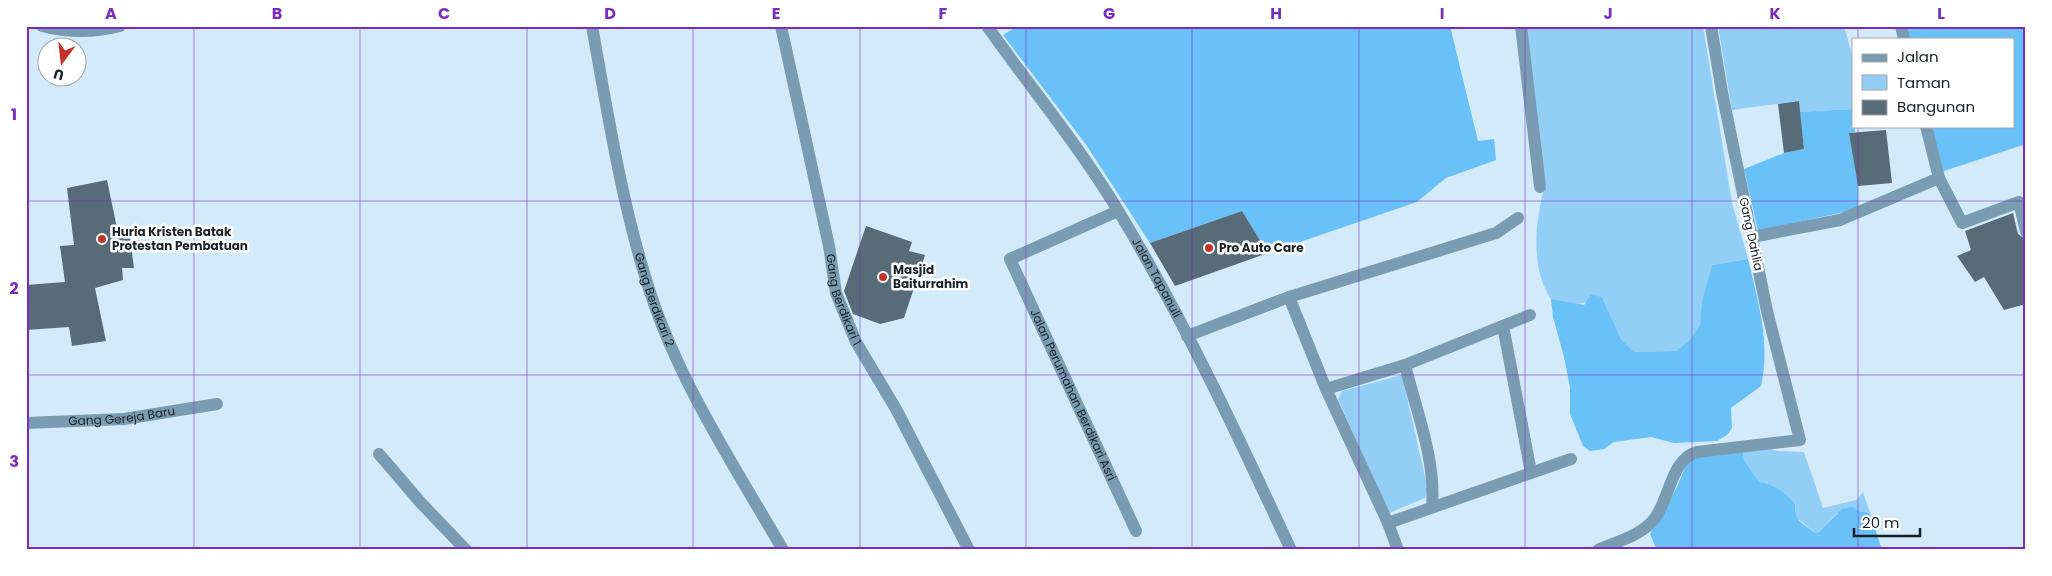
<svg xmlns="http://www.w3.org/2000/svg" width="2052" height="576" font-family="Poppins,sans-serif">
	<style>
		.green { fill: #93cef6 }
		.forest { fill: #6ac1f7 }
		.building { fill: #576b79 }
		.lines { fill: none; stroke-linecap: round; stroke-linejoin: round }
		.street { stroke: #799cb3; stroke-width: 12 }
		.grid { fill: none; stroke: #7b2cbf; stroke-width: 1; stroke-opacity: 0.55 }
		.poi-dot { fill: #c2342b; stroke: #fff; stroke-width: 2 }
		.labels { text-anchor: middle; stroke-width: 5; stroke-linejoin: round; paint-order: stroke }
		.poi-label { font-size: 12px; font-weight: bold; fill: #182026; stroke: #fff; text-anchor: start }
		.street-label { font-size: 12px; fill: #182026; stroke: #fff }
		.neatline { fill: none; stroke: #7b2cbf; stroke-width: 2 }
		.grid-label { font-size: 16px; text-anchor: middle; font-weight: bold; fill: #7b2cbf }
	</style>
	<rect width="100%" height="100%" fill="#d3eafa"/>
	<!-- green -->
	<g class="green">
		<path d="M1524,26h179l29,177 16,56 -36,6 -10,35 -2,25 -10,16 -14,10 -42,1 -13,-13 -19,-42c-21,9 -29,8 -51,2 -21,-31 -16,-79 -6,-113z"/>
		<polygon points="1718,26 1844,26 1853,58 1853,109 1800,112 1799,101 1732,110"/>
		<polygon points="1402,375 1428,490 1425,498 1389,513 1338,399 1342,391"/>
		<path d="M1764,448l15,3 25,1 19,56 33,-8 7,-8 7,21 -12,-2 -21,2 -18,19 -4,1 -19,-16 -1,-13c-10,-10 -21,-21 -36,-22l-15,-22 -1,-9z"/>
	</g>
	<!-- forest -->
	<g class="forest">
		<polygon points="1017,26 1450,26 1478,141 1494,139 1496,160 1446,178 1417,202 1268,253 1242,211 1150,243 1087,146 1003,35"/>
		<polygon points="1905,26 2026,26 2026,144 1941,172 1929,126 2013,126 2013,39 1908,39"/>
		<polygon points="1853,109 1855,132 1850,133 1858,186 1858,209 1758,231 1744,169 1784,153 1804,149 1800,112"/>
		<path d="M1748,259c10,42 23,85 13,127l-30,22 1,20 -5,7 -10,6 -43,2 -23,-6 -37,5 -10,7 -14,2 -7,-5 -13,-32v-26l-6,-31 -11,-40 -2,-18 33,6 7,-10 11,2 19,42 13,13 42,-1 14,-11 10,-15 2,-25 10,-35z"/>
		<path d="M1743,451l1,9 15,22c14,1 27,11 36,22 0,19 7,18 20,29l4,-1 23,-23 11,-2 5,4 12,2 12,37h-225l-7,-16 27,-47 12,-29z"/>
	</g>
	<!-- building -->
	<g class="building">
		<polygon points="1799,101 1804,149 1784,153 1778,104"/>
		<polygon points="1886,130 1892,183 1858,186 1849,133"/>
		<polygon points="107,180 118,233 129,231 134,268 122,268 123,280 95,288 106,341 72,346 69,327 26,330 26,285 65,282 60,246 74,245 67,188"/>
		<polygon points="1242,211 1268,253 1175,286 1150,243"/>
		<polygon points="2013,213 2018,234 2026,240 2026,304 2004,310 1984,277 1975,282 1957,256 1971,250 1965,231"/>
		<polygon points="866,226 912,242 909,251 925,255 904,318 880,324 853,314 844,291"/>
	</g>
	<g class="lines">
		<!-- street -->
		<g class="street">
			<path d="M42,26c27,7 51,7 78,0"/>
			<path id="s1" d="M592,26c16,89 30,180 58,266 30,92 85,175 133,258"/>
			<path id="s2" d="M781,26l48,220 7,47 20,49 40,67 73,141"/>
			<path id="s3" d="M987,26c44,62 93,121 132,186 65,108 119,224 172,338"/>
			<polyline points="1521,26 1540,187"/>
			<polyline points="1901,26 1904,39"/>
			<polyline points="1926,126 1939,178 1962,223 2019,202 2026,232"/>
			<path id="s4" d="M1118,211l-108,48 126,272"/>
			<polyline points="1752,237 1840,220 1939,178"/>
			<polyline points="1289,297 1326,389 1388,523 1398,550"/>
			<polyline points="1503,326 1531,472"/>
			<polyline points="1187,336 1289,297 1496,233 1518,218"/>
			<path d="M1405,365c11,45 31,95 27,141"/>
			<polyline points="1326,389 1405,365 1530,315"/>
			<path id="s5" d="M26,423l98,-4 93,-15"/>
			<polyline points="379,454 421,503 466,550"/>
			<polyline points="1388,523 1571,459"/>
			<path d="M1598,550c18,-8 45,-15 57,-32 15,-20 16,-59 42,-66l103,-12 -33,-129 -45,-219 -11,-66"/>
		</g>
	</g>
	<!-- grid -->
	<path class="grid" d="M194,26v524M360,26v524M527,26v524M693,26v524M860,26v524M1026,26v524M1192,26v524M1359,26v524M1525,26v524M1692,26v524M1858,26v13M1858,126v424M26,201h2000M26,375h2000"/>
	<!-- markers -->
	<g class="poi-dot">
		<circle cx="102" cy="239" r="5"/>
		<circle cx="1209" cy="248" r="5"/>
		<circle cx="883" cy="277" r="5"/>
	</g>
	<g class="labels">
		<!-- poi labels -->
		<g class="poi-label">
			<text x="112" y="236">Huria Kristen Batak<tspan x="112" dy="14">Protestan Pembatuan</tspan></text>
			<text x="1219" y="252">Pro Auto Care</text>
			<text x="893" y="274">Masjid<tspan x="893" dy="14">Baiturrahim</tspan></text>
		</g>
		<!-- street labels -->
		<g class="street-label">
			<text transform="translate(1751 234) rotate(78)" y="4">Gang Dahlia</text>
			<text dy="4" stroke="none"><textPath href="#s3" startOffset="304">Jalan Tapanuli</textPath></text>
			<text dy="4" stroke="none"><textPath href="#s2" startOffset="281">Gang Berdikari 1</textPath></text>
			<text dy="4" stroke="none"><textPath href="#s1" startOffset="281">Gang Berdikari 2</textPath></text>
			<text dy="4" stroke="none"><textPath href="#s4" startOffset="268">Jalan Perumahan Berdikari Asri</textPath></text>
			<text dy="4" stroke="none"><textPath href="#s5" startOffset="96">Gang Gereja Baru</textPath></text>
		</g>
	</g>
	<!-- border -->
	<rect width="2052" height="576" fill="none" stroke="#ffffff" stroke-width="55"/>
	<!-- legend -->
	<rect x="1852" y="38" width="162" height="90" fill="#ffffff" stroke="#a3a6a8"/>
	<rect x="1862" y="54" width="25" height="8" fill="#799cb3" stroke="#a3a6a8"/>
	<text x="1897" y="62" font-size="15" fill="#182026">Jalan</text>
	<rect x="1862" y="75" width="25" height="15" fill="#93cef6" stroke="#a3a6a8"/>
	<text x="1897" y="88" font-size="15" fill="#182026">Taman</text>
	<rect x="1862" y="100" width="25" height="15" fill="#576b79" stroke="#a3a6a8"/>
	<text x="1897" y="112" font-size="15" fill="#182026">Bangunan</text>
	<!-- north arrow -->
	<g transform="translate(62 62) rotate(195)"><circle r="24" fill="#ffffff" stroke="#a3a6a8"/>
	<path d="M0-4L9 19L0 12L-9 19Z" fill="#c2342b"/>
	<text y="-8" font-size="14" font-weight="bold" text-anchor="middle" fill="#182026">U</text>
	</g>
	<!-- scale -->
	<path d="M1854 528v8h66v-8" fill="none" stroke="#182026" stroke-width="2.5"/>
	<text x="1862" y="528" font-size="15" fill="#182026" stroke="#ffffff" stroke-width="4" paint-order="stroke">20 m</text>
	<rect x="28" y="28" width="1996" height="520" class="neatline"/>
	<g class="grid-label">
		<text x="111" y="19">A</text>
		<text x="277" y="19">B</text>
		<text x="444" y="19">C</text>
		<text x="610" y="19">D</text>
		<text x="776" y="19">E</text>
		<text x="943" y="19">F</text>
		<text x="1109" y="19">G</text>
		<text x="1276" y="19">H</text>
		<text x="1442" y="19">I</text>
		<text x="1608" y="19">J</text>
		<text x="1775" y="19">K</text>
		<text x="1941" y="19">L</text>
		<text x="14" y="120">1</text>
		<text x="14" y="294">2</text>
		<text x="14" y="467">3</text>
	</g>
</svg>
